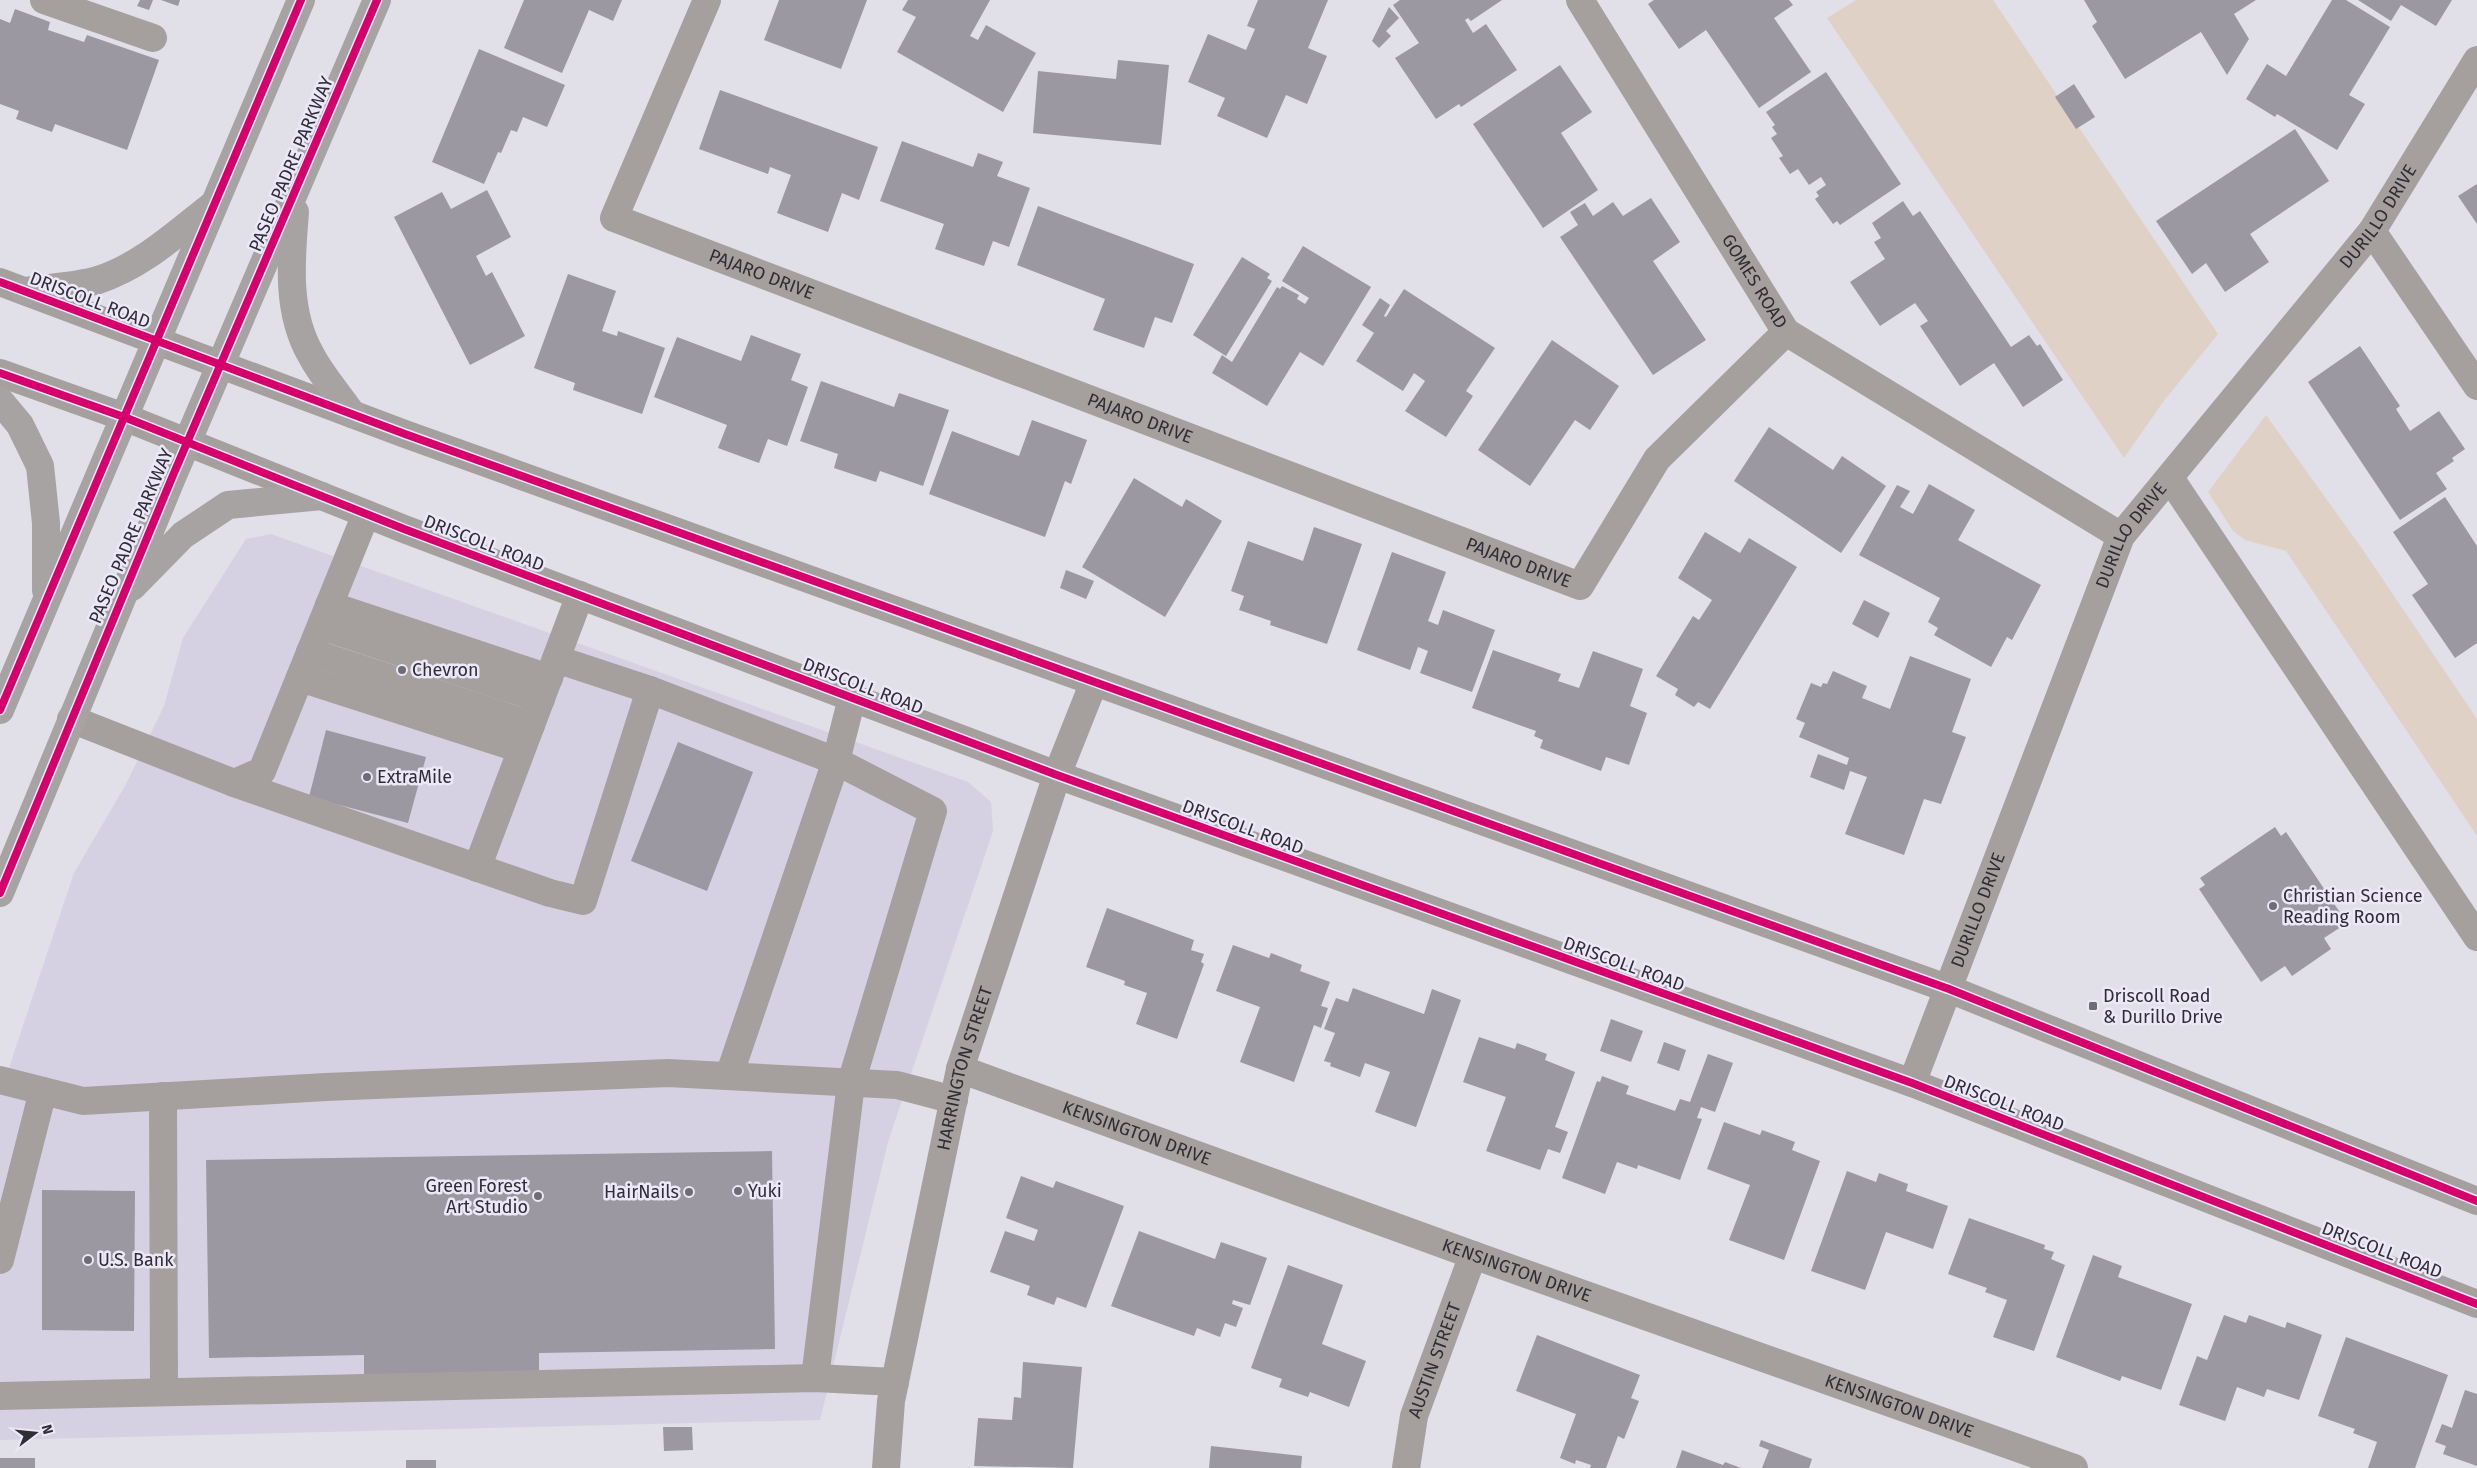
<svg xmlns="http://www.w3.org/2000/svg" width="2477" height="1468" font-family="'Fira Sans',sans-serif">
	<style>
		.built { fill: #d5d1e2 }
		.green { fill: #e0d1c7 }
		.building { fill: #9b98a2 }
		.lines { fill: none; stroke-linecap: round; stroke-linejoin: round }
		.minor { stroke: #a5a09e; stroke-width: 28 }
		.major { stroke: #a7a3a3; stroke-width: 28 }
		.cycleway-casing { stroke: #ece8fa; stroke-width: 11 }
		.cycleway { stroke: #d6006c; stroke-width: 8 }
		.poi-dot { fill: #6e6c74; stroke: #ece8fa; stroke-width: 2 }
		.labels { text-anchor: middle; stroke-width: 5; stroke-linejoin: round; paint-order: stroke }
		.street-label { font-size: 18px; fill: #302e35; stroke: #ece8fa }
		.poi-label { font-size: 18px; fill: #302e35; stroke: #ece8fa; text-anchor: start }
	</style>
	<rect width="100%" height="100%" fill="#e1dfe8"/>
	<!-- built -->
	<polygon class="built" points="271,534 968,782 991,802 993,831 888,1142 820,1420 0,1440 0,1095 74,873 125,786 164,706 183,638 246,539"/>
	<!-- green -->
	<g class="green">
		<polygon points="1856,0 1993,0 2218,334 2163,402 2124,458 1827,18"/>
		<polygon points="2266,415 2363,550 2477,719 2477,836 2286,551 2245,540 2233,531 2208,492"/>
	</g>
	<!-- building -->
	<g class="building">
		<polygon points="140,0 153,0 149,10 137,6"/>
		<polygon points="161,0 180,0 178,6"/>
		<polygon points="524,0 622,0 613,21 589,10 562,73 504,48"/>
		<polygon points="779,0 867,0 841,69 764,40"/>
		<polygon points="908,0 990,0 970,36 978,40 986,25 1036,53 1003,112 897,52 916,17 902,10"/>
		<polygon points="1258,0 1328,0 1308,48 1327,56 1307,104 1286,95 1267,138 1217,116 1225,98 1188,82 1208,34 1246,50 1255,29 1247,26"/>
		<polygon points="1400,0 1502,0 1471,21 1468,18 1465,20 1473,33 1486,24 1517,70 1461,107 1459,104 1436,119 1395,58 1419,43 1393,5"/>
		<polygon points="1654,0 1789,0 1793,5 1774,18 1811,72 1759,108 1706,30 1679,49 1648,4"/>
		<polygon points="2084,0 2256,0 2234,14 2249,39 2227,75 2201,32 2125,79 2092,26 2097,22"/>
		<polygon points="2332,0 2346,0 2390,27 2349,95 2365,104 2337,150 2277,114 2275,117 2246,99 2267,64 2286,76"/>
		<polygon points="2358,0 2452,0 2436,26 2401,5 2391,21"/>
		<polygon points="1389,7 1399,18 1386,31 1391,36 1379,48 1372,41"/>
		<polygon points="15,9 50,22 48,30 84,42 87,35 159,60 127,150 55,124 52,132 16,119 19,111 0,104 0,19 10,23"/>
		<polygon points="479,49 565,85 547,127 523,117 517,132 511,130 501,153 498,152 484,184 432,162"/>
		<polygon points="1118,60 1169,65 1161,145 1033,133 1038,71 1116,79"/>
		<polygon points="1560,65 1592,112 1561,133 1598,190 1543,228 1473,124"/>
		<polygon points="1826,72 1901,184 1840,225 1837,221 1833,224 1815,199 1819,196 1816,192 1826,185 1821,177 1809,185 1798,169 1790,174 1779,158 1783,156 1771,138 1777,134 1772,127 1775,125 1766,112"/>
		<polygon points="2074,84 2095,117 2076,129 2055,97"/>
		<polygon points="720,90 878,147 859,200 842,193 828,232 777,213 791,175 770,167 768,174 699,149"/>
		<polygon points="2295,129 2329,181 2250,234 2269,262 2225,292 2206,263 2192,274 2156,221"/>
		<polygon points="902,141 973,167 978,153 1003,162 997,176 1030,188 1009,247 993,241 984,266 935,249 944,224 880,201"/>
		<polygon points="2477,184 2477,224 2458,196"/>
		<polygon points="487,190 511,237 476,256 486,276 492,272 525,336 470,365 394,217 442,192 451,209"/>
		<polygon points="1651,198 1680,242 1653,261 1706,340 1653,375 1560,237 1578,225 1570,212 1585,203 1593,216 1613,202 1623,216"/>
		<polygon points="1903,201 1913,216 1920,211 2011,347 2029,335 2037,346 2040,344 2063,380 2023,407 1994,363 1960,386 1920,326 1928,321 1915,303 1880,326 1850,282 1885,259 1874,242 1881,238 1872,223"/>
		<polygon points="1038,206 1194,264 1172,323 1155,317 1144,348 1093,330 1105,299 1017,265"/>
		<polygon points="1303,246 1371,287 1323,366 1300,352 1267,406 1212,373 1222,355 1232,362 1277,287 1280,289 1282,286 1299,295 1297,299 1305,304 1309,298 1282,281"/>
		<polygon points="1242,257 1270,274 1267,278 1272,281 1226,356 1193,335"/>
		<polygon points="568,274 616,291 602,331 617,336 618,331 665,348 642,414 573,390 575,383 534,368"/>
		<polygon points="1404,289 1495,348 1466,391 1473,396 1446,437 1405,411 1425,381 1414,373 1403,391 1356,361 1374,333 1362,325 1380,298 1390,305 1384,316 1386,317"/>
		<polygon points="751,335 801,354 791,380 808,387 787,446 768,439 759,463 718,448 727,425 654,397 677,337 741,361"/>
		<polygon points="1552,340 1619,386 1590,430 1575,420 1530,486 1478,450"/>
		<polygon points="2360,346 2400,406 2396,409 2410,431 2439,411 2465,449 2452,458 2454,461 2436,473 2447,489 2400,520 2308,382"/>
		<polygon points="821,381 894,407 899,393 949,410 923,486 880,471 876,482 834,468 838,454 800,441"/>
		<polygon points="1032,420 1087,440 1071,484 1065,481 1045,537 929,494 952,431 1019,456"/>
		<polygon points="1769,427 1833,470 1842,456 1886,486 1841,553 1734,481"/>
		<polygon points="1134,478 1182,507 1186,499 1222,521 1165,617 1082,567"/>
		<polygon points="1929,484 1975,510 1958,540 2041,585 2012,640 2007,637 1991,667 1934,635 1938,628 1928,622 1940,598 1859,555 1897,485 1910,491 1900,507 1913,514"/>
		<polygon points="2445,497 2477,546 2477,643 2455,658 2412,595 2428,584 2393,532"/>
		<polygon points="1314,527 1362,544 1327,644 1270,625 1271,621 1239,610 1244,596 1231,591 1248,541 1303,561"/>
		<polygon points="1705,532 1740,553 1749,538 1797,567 1710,709 1698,702 1694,707 1675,695 1678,689 1656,676 1693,616 1699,620 1712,600 1678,578"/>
		<polygon points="1392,552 1446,572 1428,621 1438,625 1443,610 1495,630 1472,692 1420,673 1428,651 1418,647 1410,670 1357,650"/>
		<polygon points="1066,570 1094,581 1086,599 1060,588"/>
		<polygon points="1864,600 1890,613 1878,638 1852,624"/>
		<polygon points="1493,650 1561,674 1558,681 1579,688 1593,651 1643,669 1630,706 1647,713 1629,765 1606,757 1601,771 1540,748 1543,740 1534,736 1536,731 1472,708"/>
		<polygon points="1910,656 1971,679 1952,732 1966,737 1941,804 1924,799 1904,855 1845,834 1867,777 1850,771 1844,790 1810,777 1818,754 1847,765 1849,758 1799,737 1805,723 1796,719 1811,683 1821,687 1823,683 1827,684 1833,671 1867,686 1862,698 1890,709"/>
		<polygon points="326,730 426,757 408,823 309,797"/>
		<polygon points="678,742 753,772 707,891 631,861"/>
		<polygon points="2275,827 2281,836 2286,832 2347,923 2324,938 2331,949 2292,976 2285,966 2261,982 2199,889 2205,885 2200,878"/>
		<polygon points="1107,908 1194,940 1191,950 1204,954 1201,962 1204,964 1177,1039 1136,1024 1147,993 1124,985 1125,981 1086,967"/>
		<polygon points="1233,945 1269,958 1271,953 1302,965 1300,971 1330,982 1321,1006 1328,1008 1321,1028 1314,1025 1294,1082 1240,1062 1260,1007 1216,991"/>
		<polygon points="1353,988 1424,1014 1432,989 1461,1000 1416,1127 1375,1112 1390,1072 1365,1063 1360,1077 1330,1066 1331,1063 1324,1061 1335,1033 1324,1029 1336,998 1348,1002"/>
		<polygon points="1611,1019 1643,1031 1631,1062 1600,1051"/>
		<polygon points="1479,1037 1515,1049 1517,1043 1547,1054 1545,1060 1575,1072 1555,1127 1568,1132 1560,1153 1548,1149 1540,1170 1486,1151 1506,1097 1463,1082"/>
		<polygon points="1664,1042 1686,1050 1679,1071 1657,1063"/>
		<polygon points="1708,1054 1733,1063 1715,1112 1701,1107 1697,1118 1702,1119 1680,1180 1638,1165 1637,1169 1617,1162 1605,1194 1562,1178 1597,1081 1600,1082 1602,1076 1629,1086 1626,1094 1675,1111 1680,1099 1690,1102"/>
		<polygon points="1724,1122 1760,1135 1762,1130 1795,1142 1792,1150 1820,1161 1784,1260 1729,1240 1750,1185 1707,1169"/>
		<polygon points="772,1151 775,1349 539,1353 539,1381 364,1384 364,1355 209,1358 206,1160"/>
		<polygon points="1847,1171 1876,1182 1879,1173 1908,1184 1906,1191 1948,1206 1933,1249 1886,1232 1865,1290 1811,1271"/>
		<polygon points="1021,1176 1053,1188 1056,1181 1124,1206 1086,1308 1057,1297 1054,1305 1027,1295 1030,1286 990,1272 1005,1231 1034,1241 1038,1230 1006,1218"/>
		<polygon points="42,1190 135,1191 134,1331 42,1330"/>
		<polygon points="1969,1218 2045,1245 2044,1249 2054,1252 2051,1259 2065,1265 2034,1351 1993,1337 2007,1300 1985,1292 1987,1288 1948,1274"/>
		<polygon points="1139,1231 1215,1259 1221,1242 1267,1258 1250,1305 1233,1300 1232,1304 1243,1308 1236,1327 1225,1323 1220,1337 1197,1328 1194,1336 1111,1306"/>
		<polygon points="2093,1255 2122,1266 2118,1277 2192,1304 2161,1390 2122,1376 2120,1381 2056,1357"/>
		<polygon points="1288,1265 1343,1285 1322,1344 1366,1361 1349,1407 1310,1392 1308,1397 1279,1387 1282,1379 1251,1368"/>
		<polygon points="2224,1315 2246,1323 2249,1315 2285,1328 2287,1322 2322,1335 2299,1400 2267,1389 2264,1397 2237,1387 2225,1421 2179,1405 2197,1356 2207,1360"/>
		<polygon points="1537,1335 1640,1375 1631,1398 1639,1401 1624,1439 1618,1436 1606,1468 1590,1468 1591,1465 1576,1460 1575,1464 1560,1458 1576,1414 1516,1391"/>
		<polygon points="2346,1337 2448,1375 2415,1468 2368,1468 2377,1442 2353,1433 2355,1429 2318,1416"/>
		<polygon points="1023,1362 1082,1367 1073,1468 974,1466 978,1418 1012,1420 1014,1397 1021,1398"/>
		<polygon points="2465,1390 2477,1394 2477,1466 2443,1454 2446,1446 2435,1442 2442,1424 2452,1428"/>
		<polygon points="663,1427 692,1427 693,1450 664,1451"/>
		<polygon points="1761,1440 1812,1459 1809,1468 1762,1468 1769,1450 1759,1446"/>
		<polygon points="1211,1446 1302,1456 1301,1468 1209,1468"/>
		<polygon points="1682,1450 1723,1465 1725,1462 1741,1468 1676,1468"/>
		<rect x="0" y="1458" width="35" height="10"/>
		<rect x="406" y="1460" width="30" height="8"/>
	</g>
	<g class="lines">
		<!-- minor -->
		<g class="minor">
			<polyline points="44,0 153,38"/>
			<path id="s1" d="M707,0l-93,218 966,368 77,-127 129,-127"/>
			<path id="s2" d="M1580,0l206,332 335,204"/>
			<polyline points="2372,231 2477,386"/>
			<polyline points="0,282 405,434 1949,989 2477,1201"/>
			<polyline points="0,373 124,417 404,529 1057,775 1912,1083 2477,1304"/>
			<polyline points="2170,478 2477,937"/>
			<polyline points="329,605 549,678"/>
			<polyline points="321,626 541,699"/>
			<polyline points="310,652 531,725"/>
			<polyline points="556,659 650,690"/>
			<polyline points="300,678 521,749"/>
			<polyline points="71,719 234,783 262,771 366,514"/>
			<polyline points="234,783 550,893 583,901 650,690 836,761 852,698"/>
			<polyline points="477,868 580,595"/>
			<path id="s3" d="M960,1069l513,186 601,213"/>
			<polyline points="729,1076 836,761 933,811 851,1083 815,1378"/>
			<polyline points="0,1080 83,1101 326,1087 668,1073 897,1085 954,1100"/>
			<path id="s4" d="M1912,1083l209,-547 251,-305 105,-171"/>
			<polyline points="163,1096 164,1392"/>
			<polyline points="0,1260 43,1091"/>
			<polyline points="0,1396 815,1378 895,1382"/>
			<path id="s5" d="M886,1468l5,-67 69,-332 97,-294 37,-93"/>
			<path id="s6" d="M1406,1468l8,-52 59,-161"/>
		</g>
		<!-- major -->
		<g class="major">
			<path d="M295,212c-4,48 -9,100 16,143 11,21 28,40 41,59"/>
			<path d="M25,291c23,-4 50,-4 73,-11 44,-14 80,-48 116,-76"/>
			<polyline points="0,401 20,425 40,466 46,523 46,590"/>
			<polyline points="132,587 183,535 228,505 322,496"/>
			<polyline points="0,710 301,0"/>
			<polyline points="0,893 171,480 377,0"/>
		</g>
		<defs>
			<g id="cycleway">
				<polyline points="0,282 405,434 1949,989 2477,1201"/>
				<polyline points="0,373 124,417 404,529 1057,775 1912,1083 2477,1304"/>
				<polyline points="0,710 301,0"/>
				<polyline points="0,893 171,480 377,0"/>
			</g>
		</defs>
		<!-- cycleway casing -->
		<use href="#cycleway" class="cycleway-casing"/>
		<!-- cycleway -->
		<use href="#cycleway" class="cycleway"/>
	</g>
	<!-- markers -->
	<g class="poi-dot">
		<circle cx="402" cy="670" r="5"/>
		<circle cx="367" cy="777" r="5"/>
		<circle cx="2273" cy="906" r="5"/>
		<rect x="2088" y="1001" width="10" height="10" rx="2.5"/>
		<circle cx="738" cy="1191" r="5"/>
		<circle cx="689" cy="1192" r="5"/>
		<circle cx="538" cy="1196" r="5"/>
		<circle cx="88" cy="1260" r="5"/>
	</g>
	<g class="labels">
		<!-- street labels -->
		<g class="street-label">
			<text transform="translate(291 164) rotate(-67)" y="6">PASEO PADRE PARKWAY</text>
			<text dy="6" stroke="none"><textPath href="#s4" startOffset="996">DURILLO DRIVE</textPath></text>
			<text dy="6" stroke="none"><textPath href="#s1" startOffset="395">PAJARO DRIVE</textPath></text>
			<text dy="6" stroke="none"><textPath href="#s2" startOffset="331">GOMES ROAD</textPath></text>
			<text transform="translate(90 300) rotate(21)" y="6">DRISCOLL ROAD</text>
			<text dy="6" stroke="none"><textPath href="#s1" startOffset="800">PAJARO DRIVE</textPath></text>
			<text transform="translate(131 536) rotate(-67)" y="6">PASEO PADRE PARKWAY</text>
			<text dy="6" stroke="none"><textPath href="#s4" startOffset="591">DURILLO DRIVE</textPath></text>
			<text transform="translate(484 543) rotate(21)" y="6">DRISCOLL ROAD</text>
			<text dy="6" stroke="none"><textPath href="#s1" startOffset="1205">PAJARO DRIVE</textPath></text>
			<text transform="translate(863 686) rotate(21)" y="6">DRISCOLL ROAD</text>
			<text transform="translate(1243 827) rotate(20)" y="6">DRISCOLL ROAD</text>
			<text dy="6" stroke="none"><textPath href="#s4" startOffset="185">DURILLO DRIVE</textPath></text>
			<text transform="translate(1624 964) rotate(20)" y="6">DRISCOLL ROAD</text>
			<text dy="6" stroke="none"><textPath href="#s5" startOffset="408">HARRINGTON STREET</textPath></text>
			<text transform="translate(2004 1103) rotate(21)" y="6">DRISCOLL ROAD</text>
			<text dy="6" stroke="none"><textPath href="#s3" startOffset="188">KENSINGTON DRIVE</textPath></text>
			<text transform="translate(2382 1250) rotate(21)" y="6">DRISCOLL ROAD</text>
			<text dy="6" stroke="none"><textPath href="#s3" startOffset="592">KENSINGTON DRIVE</textPath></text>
			<text dy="6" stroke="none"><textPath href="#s6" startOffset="112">AUSTIN STREET</textPath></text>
			<text dy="6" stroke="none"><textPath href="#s3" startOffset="998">KENSINGTON DRIVE</textPath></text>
		</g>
		<!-- poi labels -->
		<g class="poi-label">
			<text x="412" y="676">Chevron</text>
			<text x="377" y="783">ExtraMile</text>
			<text x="2283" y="902">Christian Science<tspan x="2283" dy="21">Reading Room</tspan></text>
			<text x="2103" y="1002">Driscoll Road<tspan x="2103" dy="21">&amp; Durillo Drive</tspan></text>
			<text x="528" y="1192" text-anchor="end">Green Forest<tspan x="528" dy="21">Art Studio</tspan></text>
			<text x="748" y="1197">Yuki</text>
			<text x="679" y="1198" text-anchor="end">HairNails</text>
			<text x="98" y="1266">U.S. Bank</text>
		</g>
	</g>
	<!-- north arrow -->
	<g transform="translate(35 1433) rotate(74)" stroke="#ece8fa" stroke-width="4" paint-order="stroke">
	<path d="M0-4L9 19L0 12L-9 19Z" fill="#302e35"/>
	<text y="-8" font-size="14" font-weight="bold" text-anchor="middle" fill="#302e35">N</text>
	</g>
</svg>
